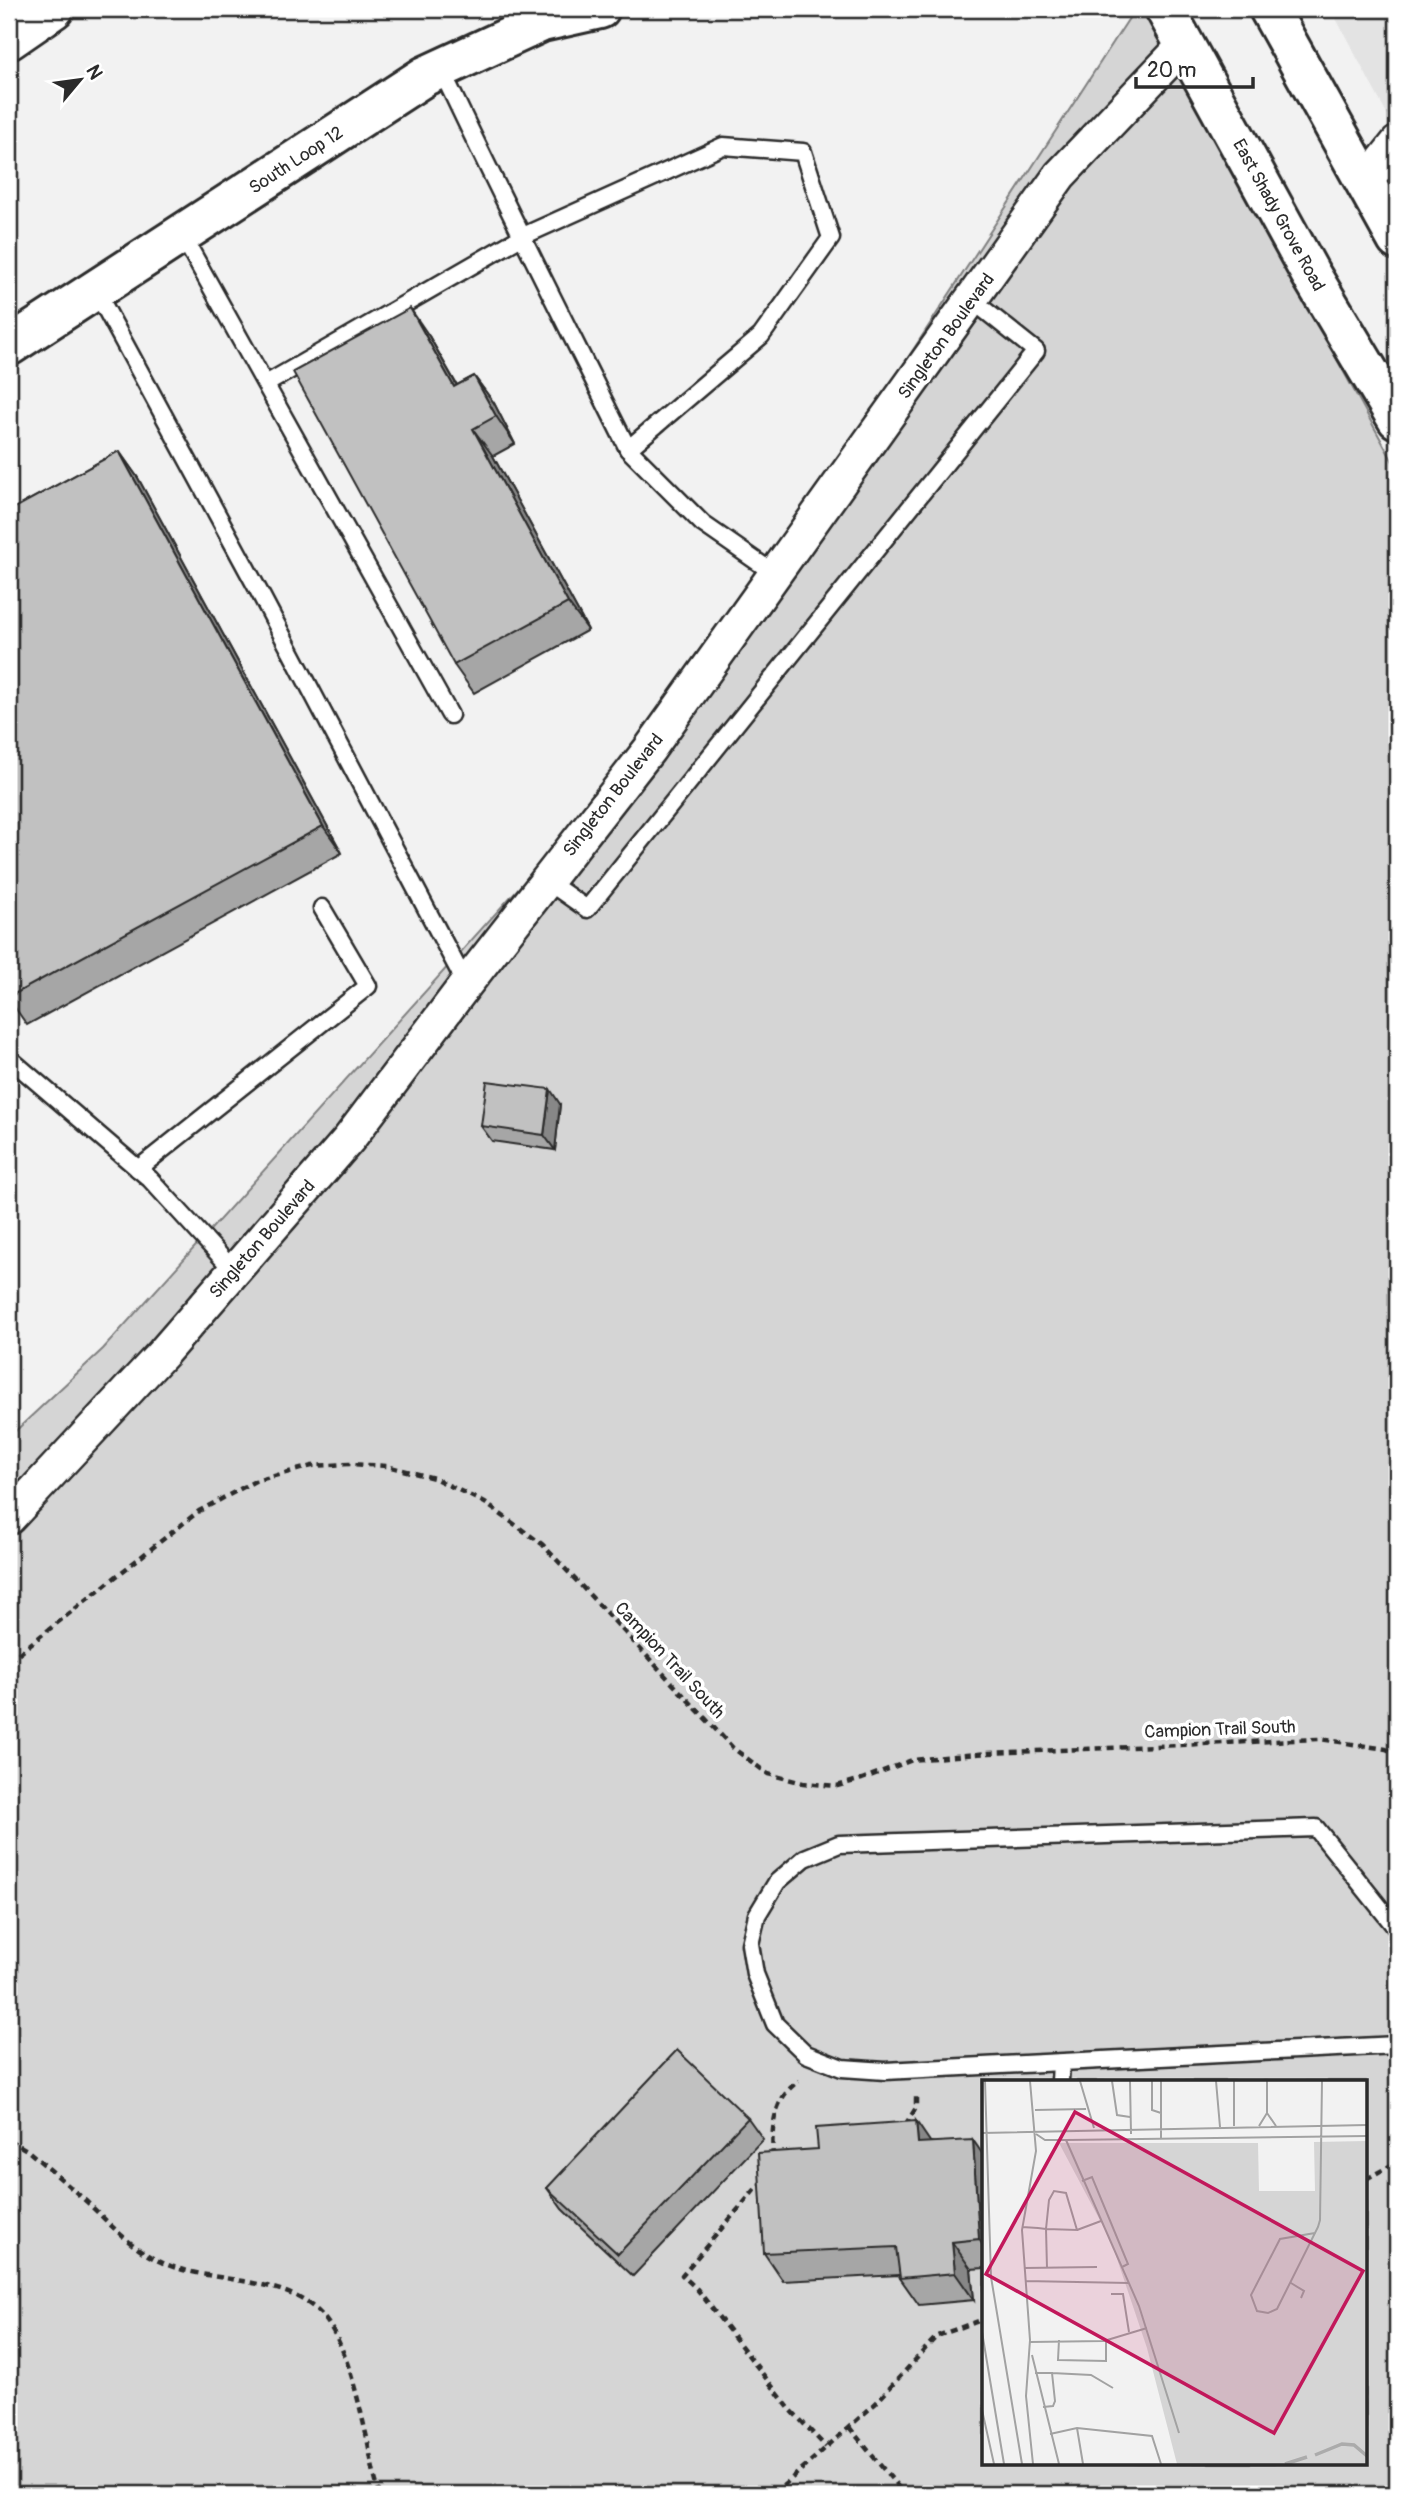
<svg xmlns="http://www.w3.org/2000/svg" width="1406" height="2503" font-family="Pangolin,sans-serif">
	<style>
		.built { fill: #e3e3e3 }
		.green { fill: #d5d5d5; stroke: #808080; stroke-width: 2; fill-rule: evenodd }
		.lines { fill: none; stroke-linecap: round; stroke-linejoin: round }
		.lane-casing { stroke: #2b2b2b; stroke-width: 21 }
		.street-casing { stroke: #2b2b2b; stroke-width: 37 }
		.secondary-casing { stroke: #2b2b2b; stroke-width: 44 }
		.highway-casing { stroke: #2b2b2b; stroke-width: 44 }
		.path { stroke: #2b2b2b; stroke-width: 4.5; stroke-dasharray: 7 5; stroke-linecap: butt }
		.lane { stroke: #fff; stroke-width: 16 }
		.street { stroke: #fff; stroke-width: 32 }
		.secondary { stroke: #fff; stroke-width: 38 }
		.highway { stroke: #fff; stroke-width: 38 }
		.wall { fill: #a6a6a6; stroke: #2b2b2b; stroke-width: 2 }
		.shaded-wall { fill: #878787; stroke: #2b2b2b; stroke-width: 2 }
		.building { fill: #c1c1c1; stroke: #2b2b2b; stroke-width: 2 }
		.labels { text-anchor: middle; stroke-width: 7; stroke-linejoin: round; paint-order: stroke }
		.street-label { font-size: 18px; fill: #2b2b2b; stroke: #fff }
		.inset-river { fill: none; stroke: #ababab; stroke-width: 3.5 }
		.inset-road { fill: none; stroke: #a2a2a2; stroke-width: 2 }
		.view { fill: #c2185b; fill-opacity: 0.15; stroke: #c2185b; stroke-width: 3.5 }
		.inset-edge { fill: none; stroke: #2b2b2b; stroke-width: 3.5 }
	</style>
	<rect width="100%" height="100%" fill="#f2f2f2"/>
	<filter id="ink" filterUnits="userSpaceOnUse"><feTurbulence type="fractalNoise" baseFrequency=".0143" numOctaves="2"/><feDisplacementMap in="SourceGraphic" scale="14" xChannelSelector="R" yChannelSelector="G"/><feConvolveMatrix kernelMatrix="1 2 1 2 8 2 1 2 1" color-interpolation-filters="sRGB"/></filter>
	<g filter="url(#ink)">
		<!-- built -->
		<polygon class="built" points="1331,9 1397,9 1397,132 1372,86"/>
		<!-- green -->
		<path class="green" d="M1135,9h10l252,460v2025h-1388v-1057l94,-88 575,-638zM984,2081h382v382h-382z"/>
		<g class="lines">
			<defs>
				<g id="lane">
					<polyline points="181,233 450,715"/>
					<polyline points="95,289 262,597 466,984"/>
					<path d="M266,384l257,-148 200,-90 80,6 28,86 -70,98 -133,113c-63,-127 -127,-252 -187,-380"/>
					<polyline points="628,449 703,524 775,574"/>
					<polyline points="547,881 587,909 1036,351 972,300"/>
					<polyline points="9,1058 150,1179 234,1271"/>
					<polyline points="138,1169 368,986 322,908"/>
					<polyline points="1397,1929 1316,1828 839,1844 805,1858 777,1882 757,1915 750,1944 755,1974 775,2024 806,2054 842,2068 885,2071 1397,2045"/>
					<polyline points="1060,2081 1061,2063"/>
				</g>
				<g id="street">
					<polyline points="1365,183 1397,143"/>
					<polyline points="9,1518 163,1353 349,1139 466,984 649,750 1060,175 1184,45"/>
				</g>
				<g id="secondary">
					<polyline points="1165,9 1310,273 1397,419"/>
					<polyline points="1269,9 1397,240"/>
					<polyline points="9,346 425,76 542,22 600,9"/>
				</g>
				<polyline id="highway" points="9,40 54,9"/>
			</defs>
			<!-- lane casing -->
			<use href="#lane" class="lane-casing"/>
			<!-- street casing -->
			<use href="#street" class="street-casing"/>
			<!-- secondary casing -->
			<use href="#secondary" class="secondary-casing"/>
			<!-- highway casing -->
			<use href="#highway" class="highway-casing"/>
			<!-- path -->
			<g class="path">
				<polyline points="9,1661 199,1511 255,1481 312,1466 350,1464 387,1466 434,1478 485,1503 542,1544 733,1748 768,1774 803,1783 837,1786 862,1779 912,1760 988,1753 1320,1739 1386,1749 1397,1754"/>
				<polyline points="905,2125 916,2108 916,2095"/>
				<path d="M9,2140l18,10c20,17 40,34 60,52 23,22 45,47 74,60 47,22 121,12 160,52 26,29 37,86 46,124 4,19 6,38 13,56"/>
				<path d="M773,2157c-2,-28 0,-59 26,-76"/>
				<polyline points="1366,2179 1397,2162"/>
				<polyline points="763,2180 682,2275 697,2289 789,2408 826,2447"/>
				<polyline points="849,2427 904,2494"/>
				<polyline points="774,2494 876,2403 937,2336 984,2319"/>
			</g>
			<!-- lane -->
			<use href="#lane" class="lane"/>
			<!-- street -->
			<use href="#street" class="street"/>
			<!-- secondary -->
			<use href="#secondary" class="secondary"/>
			<!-- highway -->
			<use href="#highway" class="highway"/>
		</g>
		<!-- wall -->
		<g class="wall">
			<polygon points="429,336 457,385 474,376 494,403 515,444 493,456 588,630 474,693 454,665"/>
			<polygon points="119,451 138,478 342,853 27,1025 9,999 9,511"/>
			<polygon points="560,1104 555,1150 492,1141 481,1126"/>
			<polygon points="748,2118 763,2139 633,2276 562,2209 547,2188"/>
			<polygon points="931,2142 984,2156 984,2268 971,2269 974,2300 919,2305 900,2278 899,2275 783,2281 764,2253 818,2149"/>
		</g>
		<!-- shaded-wall -->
		<g class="shaded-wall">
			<polygon points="410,308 429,336 473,414 454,387"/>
			<polygon points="474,376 494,403 515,444 496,416"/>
			<polygon points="473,429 493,456 588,630 568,603"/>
			<polygon points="119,451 138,478 342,853 323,826"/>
			<polygon points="550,1089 560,1104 555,1150 544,1135"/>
			<polygon points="916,2121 935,2149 918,2143"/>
			<polygon points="973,2140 984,2156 984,2247 979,2239"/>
			<polygon points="952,2242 971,2269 974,2300 955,2273"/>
		</g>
		<!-- building -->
		<g class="building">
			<polygon points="410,308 454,387 474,376 496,416 473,429 568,603 454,665 293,372"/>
			<polygon points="119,451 323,826 9,997 9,511"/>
			<polygon points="487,1081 550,1089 544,1135 481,1126"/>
			<polygon points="677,2050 748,2118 618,2254 547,2188"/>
			<polygon points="916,2121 918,2143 973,2140 979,2239 952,2242 955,2273 900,2278 896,2247 764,2253 758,2153 818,2149 816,2128"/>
		</g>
	</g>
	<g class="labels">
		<!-- street labels -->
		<g class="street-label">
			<text transform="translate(296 160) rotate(-33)" y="6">South Loop 12</text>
			<text transform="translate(1279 215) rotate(61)" y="6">East Shady Grove Road</text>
			<text transform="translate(946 336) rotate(-54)" y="6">Singleton Boulevard</text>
			<text transform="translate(613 795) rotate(-52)" y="6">Singleton Boulevard</text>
			<text transform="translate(262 1239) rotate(-49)" y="6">Singleton Boulevard</text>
			<text transform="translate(670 1660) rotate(47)" y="6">Campion Trail South</text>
			<text transform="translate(1220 1729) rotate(-2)" y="6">Campion Trail South</text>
		</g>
	</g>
	<!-- overview -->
	<g transform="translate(982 2080)">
		<rect width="385" height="385" fill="#f2f2f2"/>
		<path d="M385,61v323h-190l-30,-116 -36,-107 -52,-98h199l1,48h56l-1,-49z" fill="#d5d5d5"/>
		<path class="inset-river" d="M333,375l27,-11 12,1 13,11M303,384l22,-7"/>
		<path class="inset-road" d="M3,1l6,196 31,187M48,1l6,70 -14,79 8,110M98,1l14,47M130,1l5,34 13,2M148,1l1,53M170,1v29l9,3M179,1v57M234,1l4,46M252,1v45M285,1v32M53,30l51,-1M277,46l8,-13 9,13M0,53l385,-8M54,54l9,6h21l301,-4M84,60l73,166 40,127M100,101l10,-4 36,87 -6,3M40,147l16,1 8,1 31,1 -11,-37 -12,-2 -5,9 -3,29 1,39M95,150l24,-9M333,153l-35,6 -29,56 6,16 11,2 9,-4 41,-82 2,-7 2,-139M42,188l73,-1M43,201l104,2M309,203l13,8 -3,7M129,214h12l6,38M0,252l22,132M48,260l-4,56 7,68M77,260l-1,20 48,1v-20M48,262l74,-1 43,-13M50,275l27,109M53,293h17l3,28 -2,5 -10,1M70,293l39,2 22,13M0,330l12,54M95,348l6,36M68,354l27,-6 75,8 9,28"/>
		<path class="view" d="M93,32l288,159 -89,162 -288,-159z"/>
		<rect width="385" height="385" class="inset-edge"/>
	</g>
	<!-- margin -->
	<rect width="1406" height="2503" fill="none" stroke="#fff" stroke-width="35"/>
	<rect x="18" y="18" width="1371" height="2468" fill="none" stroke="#2b2b2b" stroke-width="2.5" filter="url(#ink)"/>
	<!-- north arrow -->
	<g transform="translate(80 80) rotate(61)" stroke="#ffffff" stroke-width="5" paint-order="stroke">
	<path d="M0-5L12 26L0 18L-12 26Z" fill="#2b2b2b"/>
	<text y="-10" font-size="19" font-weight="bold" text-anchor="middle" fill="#2b2b2b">N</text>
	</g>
	<!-- scale -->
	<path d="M1136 77v10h117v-10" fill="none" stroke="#2b2b2b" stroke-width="3.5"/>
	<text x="1147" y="77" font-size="21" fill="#2b2b2b" stroke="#ffffff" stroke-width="5" paint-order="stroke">20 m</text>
</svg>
